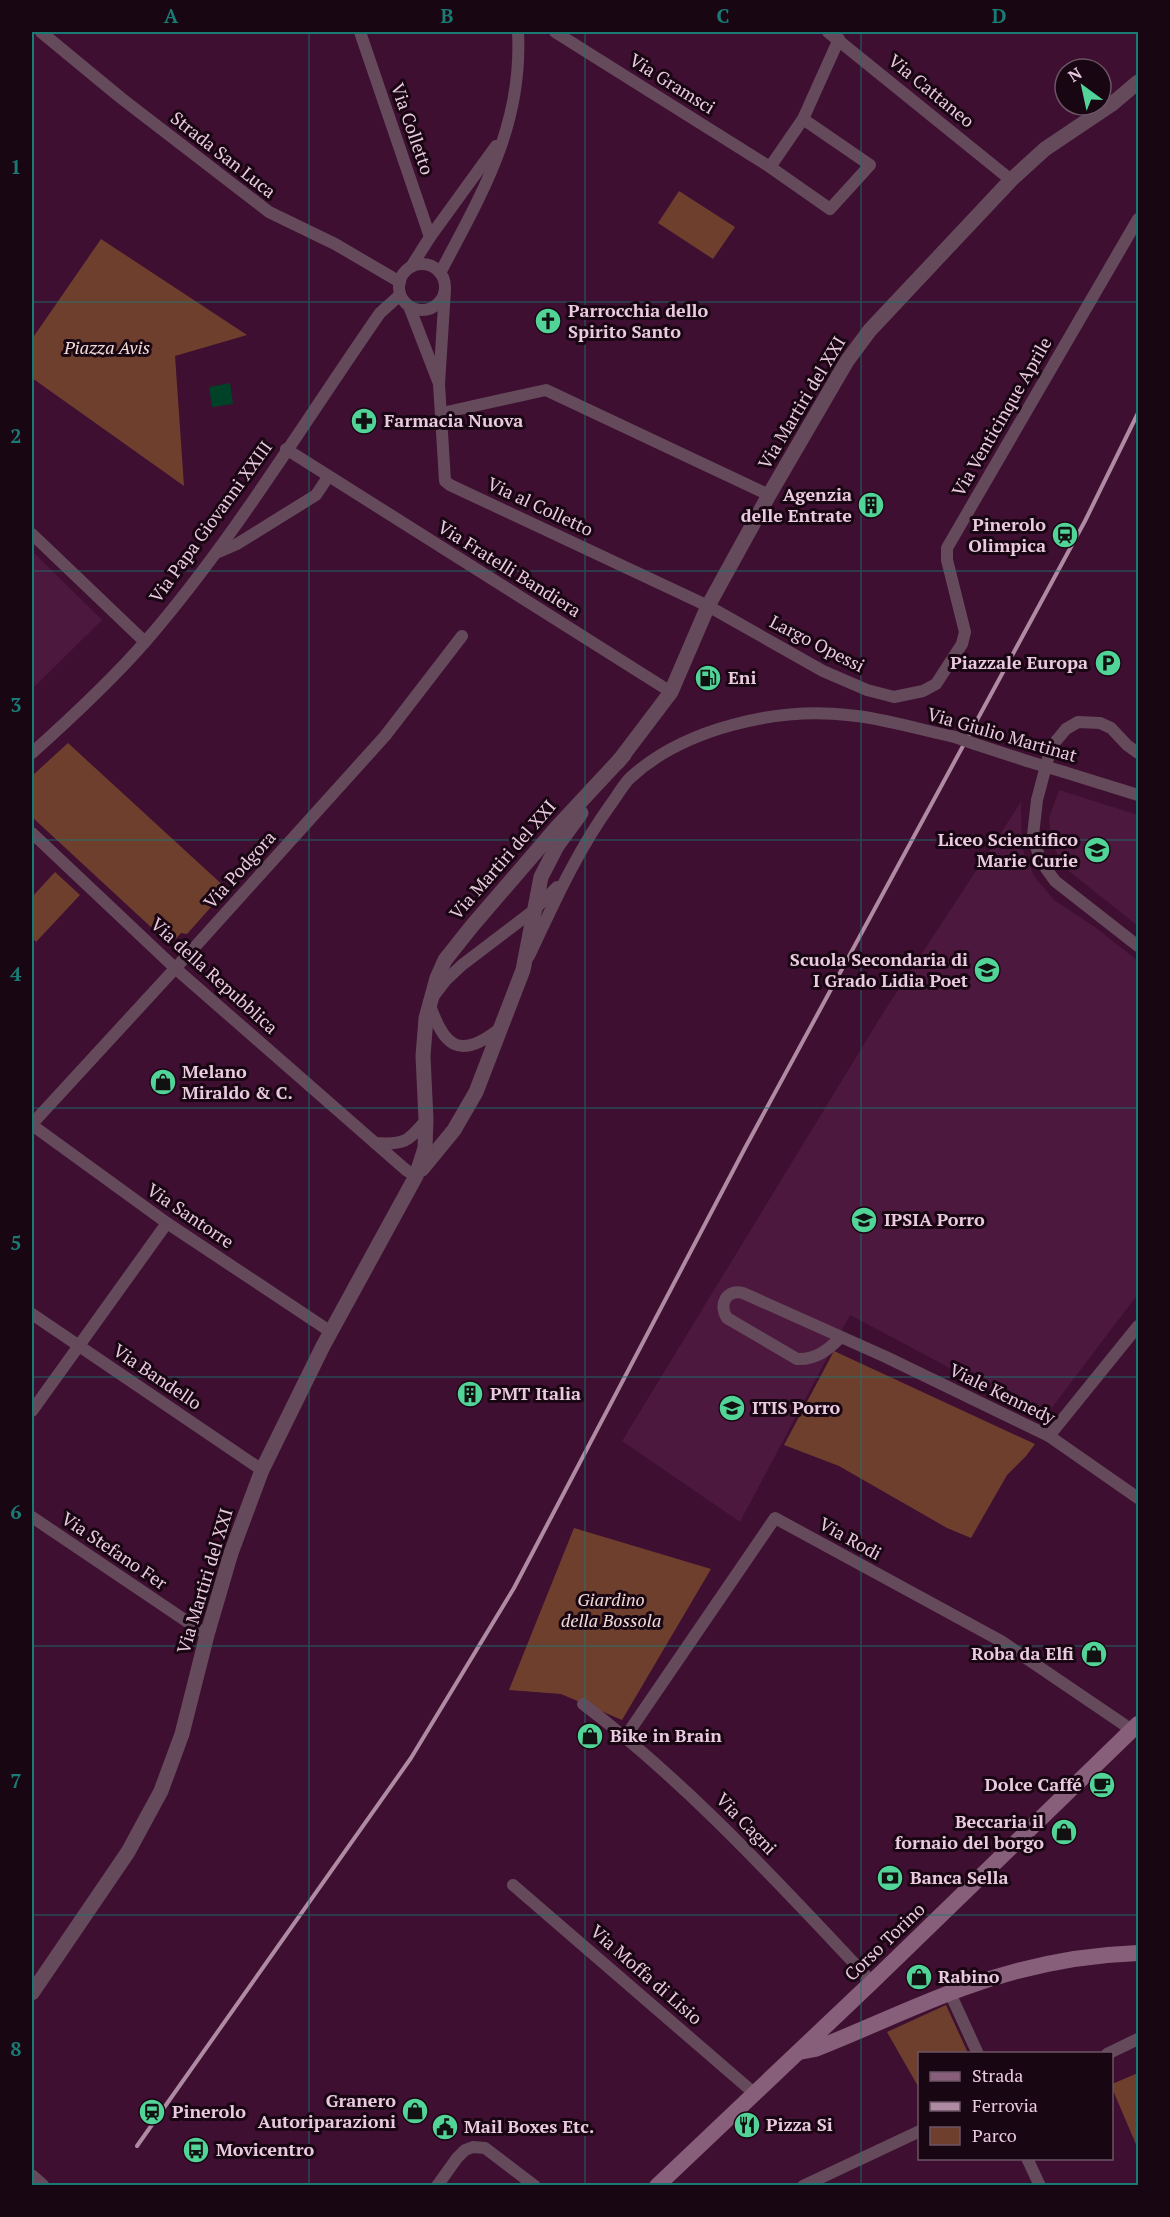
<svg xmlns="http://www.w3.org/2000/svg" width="1170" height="2217" font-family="'PT Serif',serif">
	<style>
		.built { fill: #4c183e }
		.green { fill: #6f3f2e }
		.water { fill: #004228 }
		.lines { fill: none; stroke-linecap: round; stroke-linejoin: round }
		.minor { stroke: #644a5b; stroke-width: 12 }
		.tertiary { stroke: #644a5b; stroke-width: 15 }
		.secondary { stroke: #875f7a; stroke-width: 16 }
		.rail { stroke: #af8aa3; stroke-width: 4 }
		.minor-bridge { stroke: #644a5b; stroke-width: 12 }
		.grid { fill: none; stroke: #1a7a74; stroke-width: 1.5; stroke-opacity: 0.55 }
		.labels { text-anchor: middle; stroke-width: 6; stroke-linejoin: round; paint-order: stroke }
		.street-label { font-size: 18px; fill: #e9cade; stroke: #190613 }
		.poi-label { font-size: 18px; font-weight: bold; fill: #e9cade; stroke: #190613; text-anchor: start }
		.park-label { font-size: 18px; font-style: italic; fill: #f1dcd5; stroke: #190613 }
		.neatline { fill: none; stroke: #1a7a74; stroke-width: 2 }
		.grid-label { font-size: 20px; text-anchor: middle; font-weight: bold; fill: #1a7a74 }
	</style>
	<rect width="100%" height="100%" fill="#3e0f31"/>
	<!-- built -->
	<g class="built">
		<polygon points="32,551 102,620 32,689"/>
		<polygon points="1059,790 1138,815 1138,926 1065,868 1059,858 1051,841 1049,818"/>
		<polygon points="1021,802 1022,848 1034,876 1054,900 1095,927 1138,961 1138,1294 1044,1418 850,1315 740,1522 622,1441 883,1013"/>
	</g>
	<!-- green -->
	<g class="green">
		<polygon points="679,191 735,227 713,259 658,223"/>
		<polygon points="101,239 247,335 175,356 184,486 32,378 32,339"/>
		<polygon points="68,743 227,889 187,934 181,933 172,943 166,941 32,817 32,776"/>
		<polygon points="55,872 80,895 36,942 32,937 32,897"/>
		<polygon points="834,1351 1035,1444 1026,1456 1007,1475 971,1538 947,1528 839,1466 784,1445"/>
		<polygon points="574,1528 711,1569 622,1720 561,1694 509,1690"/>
		<polygon points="946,2005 968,2053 920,2054 919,2088 887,2032"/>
		<polygon points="1138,2073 1138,2149 1112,2088 1112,2084"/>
	</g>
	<!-- water -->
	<polygon class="water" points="230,383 233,404 212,407 209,387"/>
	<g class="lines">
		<!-- minor -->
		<g class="minor">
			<polyline points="41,32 121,98 269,212 335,244 400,282"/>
			<polyline points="360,32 430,237"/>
			<polyline points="555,32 770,167 803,119 839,39"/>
			<polyline points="828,32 1011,180"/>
			<polyline points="770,167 830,209 870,165 803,119"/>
			<circle cx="422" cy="287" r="23"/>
			<polyline points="411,267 430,237 496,146"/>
			<path d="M440,273c42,-80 83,-147 78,-241"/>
			<polyline points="445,290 439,384 445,481 450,485 708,606 823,671 867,690 894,697 923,691 936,684 962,644 965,632 947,560 947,548 1138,219"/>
			<polyline points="409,306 438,381"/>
			<polyline points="442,413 546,390 769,495"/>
			<polyline points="286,449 671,692"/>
			<polyline points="32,534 145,642"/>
			<polyline points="216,553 237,544 316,495 328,477"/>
			<polyline points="975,744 1027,761"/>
			<path d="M32,753c39,-35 78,-71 113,-111 87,-100 159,-220 235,-329l20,-18"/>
			<polyline points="1138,753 1127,745 1111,728 1100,723 1078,722 1066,729 1051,747 1037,800 1033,835 1040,860 1055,881 1138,946"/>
			<polyline points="1064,772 1138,795"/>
			<polyline points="32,833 175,968 406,1170 416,1176"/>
			<path d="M529,956c25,-53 48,-105 82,-152 6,-8 12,-19 19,-26 54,-50 148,-71 218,-63 36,3 72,15 107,22"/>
			<path d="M498,1030c-40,31 -55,15 -69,-28l16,-21 17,-16 71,-54 24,-24"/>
			<polyline points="32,1124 193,949 385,736 462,636"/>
			<polyline points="32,1125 167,1223 331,1332"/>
			<path d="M375,1143c29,2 33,-1 51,-23"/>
			<polyline points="32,1314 262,1470"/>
			<path d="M841,1337c-13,13 -25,23 -44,22l-70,-41c-9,-14 0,-29 16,-25l143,64 163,79 89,62"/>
			<polyline points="32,1411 167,1223"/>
			<polyline points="1049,1436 1138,1326"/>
			<polyline points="32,1517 207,1635"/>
			<path d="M583,1704c107,81 197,181 289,278"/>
			<polyline points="626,1736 775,1518 1001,1641 1132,1730"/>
			<polyline points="513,1885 754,2093"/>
			<polyline points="950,1993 978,2054"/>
			<polyline points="1107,2054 1138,2039"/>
			<polyline points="1027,2158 1040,2186"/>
			<polyline points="437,2186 457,2158 465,2150 473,2147 485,2148 535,2186"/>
			<polyline points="803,2186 920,2131"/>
		</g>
		<!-- tertiary -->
		<g class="tertiary">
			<polyline points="618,762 671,692 708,606 769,495 847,361 870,330 1011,180 1045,149 1112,104 1138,82"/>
			<polyline points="422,1169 454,1130 476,1092 523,970 541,877 557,846 581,813"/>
			<polyline points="32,1993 128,1852 161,1791 182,1734 207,1635 231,1553 262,1470 323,1346 416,1176 425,1148 426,1120 423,1056 426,1018 437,978 445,960 472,926 558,826 624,755"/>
			<polyline points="32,2177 42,2186"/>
		</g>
		<!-- secondary -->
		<g class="secondary">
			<path d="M799,2052l16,-3c49,-19 98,-43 148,-61 55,-20 117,-33 175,-35"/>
			<polyline points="657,2186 872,1982 1138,1724"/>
		</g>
		<!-- rail -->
		<polyline class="rail" points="137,2146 411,1758 514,1588 745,1148 1085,521 1138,413"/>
		<!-- minor-bridge -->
		<g class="minor-bridge">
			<polyline points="955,737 975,744"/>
			<polyline points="1027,761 1064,772"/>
		</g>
	</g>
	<!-- grid -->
	<path class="grid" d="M309,32v2154M585,32v2154M861,32v2154M32,302h1106M32,571h1106M32,840h1106M32,1108h1106M32,1377h1106M32,1646h1106M32,1915h1106"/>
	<!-- icons -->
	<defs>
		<symbol id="church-disc" viewBox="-11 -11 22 22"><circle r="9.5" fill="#52d397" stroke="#190613"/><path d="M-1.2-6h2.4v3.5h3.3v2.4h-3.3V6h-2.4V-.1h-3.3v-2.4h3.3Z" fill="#111"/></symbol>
		<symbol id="pharmacy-disc" viewBox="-11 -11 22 22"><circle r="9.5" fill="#52d397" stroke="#190613"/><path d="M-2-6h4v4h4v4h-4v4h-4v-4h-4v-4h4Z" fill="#111"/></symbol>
		<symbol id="building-disc" viewBox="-11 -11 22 22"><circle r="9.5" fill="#52d397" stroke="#190613"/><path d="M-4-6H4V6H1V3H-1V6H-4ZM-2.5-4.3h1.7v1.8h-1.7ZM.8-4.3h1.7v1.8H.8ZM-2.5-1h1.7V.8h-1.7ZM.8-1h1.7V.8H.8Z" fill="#111"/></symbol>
		<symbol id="station-disc" viewBox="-11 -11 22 22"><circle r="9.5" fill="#52d397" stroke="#190613"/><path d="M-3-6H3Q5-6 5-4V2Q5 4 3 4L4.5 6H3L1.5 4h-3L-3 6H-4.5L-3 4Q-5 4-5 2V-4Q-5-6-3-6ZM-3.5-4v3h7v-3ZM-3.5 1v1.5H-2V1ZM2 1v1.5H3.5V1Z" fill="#111"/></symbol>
		<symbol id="parking-disc" viewBox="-11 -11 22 22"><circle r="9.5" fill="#52d397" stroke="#190613"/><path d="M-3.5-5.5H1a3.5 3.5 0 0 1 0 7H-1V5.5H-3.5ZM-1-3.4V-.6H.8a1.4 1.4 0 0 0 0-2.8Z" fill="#111"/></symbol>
		<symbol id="fuel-disc" viewBox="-11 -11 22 22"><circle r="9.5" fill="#52d397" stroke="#190613"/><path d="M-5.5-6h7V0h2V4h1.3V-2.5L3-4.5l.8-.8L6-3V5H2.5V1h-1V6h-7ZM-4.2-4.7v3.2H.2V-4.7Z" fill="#111"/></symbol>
		<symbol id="school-disc" viewBox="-11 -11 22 22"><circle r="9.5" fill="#52d397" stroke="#190613"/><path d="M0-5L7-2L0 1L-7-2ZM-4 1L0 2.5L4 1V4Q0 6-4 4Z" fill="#111"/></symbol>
		<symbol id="shop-disc" viewBox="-11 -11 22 22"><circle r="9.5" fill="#52d397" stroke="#190613"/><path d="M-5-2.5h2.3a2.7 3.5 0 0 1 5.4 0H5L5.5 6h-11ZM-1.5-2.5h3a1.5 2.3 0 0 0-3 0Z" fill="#111"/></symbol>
		<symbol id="cafe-disc" viewBox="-11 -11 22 22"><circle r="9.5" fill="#52d397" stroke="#190613"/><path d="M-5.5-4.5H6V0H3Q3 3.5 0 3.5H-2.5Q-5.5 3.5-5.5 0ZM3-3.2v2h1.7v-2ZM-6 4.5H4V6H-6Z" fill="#111"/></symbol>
		<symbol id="bank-disc" viewBox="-11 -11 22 22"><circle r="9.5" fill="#52d397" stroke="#190613"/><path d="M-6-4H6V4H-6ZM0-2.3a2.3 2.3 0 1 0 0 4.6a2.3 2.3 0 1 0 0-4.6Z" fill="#111"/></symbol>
		<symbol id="restaurant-disc" viewBox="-11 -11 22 22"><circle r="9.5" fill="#52d397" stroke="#190613"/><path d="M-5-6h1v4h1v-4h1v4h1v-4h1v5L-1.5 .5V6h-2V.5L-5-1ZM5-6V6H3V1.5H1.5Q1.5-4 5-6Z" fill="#111"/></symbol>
		<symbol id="civic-disc" viewBox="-11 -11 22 22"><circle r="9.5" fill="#52d397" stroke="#190613"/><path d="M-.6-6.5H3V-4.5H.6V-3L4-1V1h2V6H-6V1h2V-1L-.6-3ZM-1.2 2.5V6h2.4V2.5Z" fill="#111"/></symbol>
		<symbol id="bus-disc" viewBox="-11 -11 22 22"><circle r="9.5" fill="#52d397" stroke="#190613"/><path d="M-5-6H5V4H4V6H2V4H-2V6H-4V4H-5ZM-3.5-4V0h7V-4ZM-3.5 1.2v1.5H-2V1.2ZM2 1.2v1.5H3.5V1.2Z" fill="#111"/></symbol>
	</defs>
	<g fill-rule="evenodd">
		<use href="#church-disc" x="533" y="306" width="30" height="30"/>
		<use href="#pharmacy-disc" x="349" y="406" width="30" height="30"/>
		<use href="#building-disc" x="856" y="490" width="30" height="30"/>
		<use href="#station-disc" x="1050" y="520" width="30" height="30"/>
		<use href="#parking-disc" x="1093" y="648" width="30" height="30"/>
		<use href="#fuel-disc" x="693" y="663" width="30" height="30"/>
		<use href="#school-disc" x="1082" y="835" width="30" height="30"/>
		<use href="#school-disc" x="972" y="955" width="30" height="30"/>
		<use href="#shop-disc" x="148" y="1067" width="30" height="30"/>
		<use href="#school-disc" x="849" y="1205" width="30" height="30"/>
		<use href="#building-disc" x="455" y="1379" width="30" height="30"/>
		<use href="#school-disc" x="717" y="1393" width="30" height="30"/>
		<use href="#shop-disc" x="1079" y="1639" width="30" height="30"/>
		<use href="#shop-disc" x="575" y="1721" width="30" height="30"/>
		<use href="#cafe-disc" x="1087" y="1770" width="30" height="30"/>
		<use href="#shop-disc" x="1049" y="1817" width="30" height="30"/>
		<use href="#bank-disc" x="875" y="1863" width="30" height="30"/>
		<use href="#shop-disc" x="904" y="1962" width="30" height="30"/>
		<use href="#shop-disc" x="400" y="2096" width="30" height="30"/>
		<use href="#station-disc" x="137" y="2097" width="30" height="30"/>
		<use href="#restaurant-disc" x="732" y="2110" width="30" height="30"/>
		<use href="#civic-disc" x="430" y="2112" width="30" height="30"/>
		<use href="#bus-disc" x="181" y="2135" width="30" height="30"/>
	</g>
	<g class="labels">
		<!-- street labels -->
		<g class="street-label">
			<text transform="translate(672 84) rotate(32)" y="6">Via Gramsci</text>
			<text transform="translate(931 91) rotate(39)" y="6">Via Cattaneo</text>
			<text transform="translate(412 129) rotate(71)" y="6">Via Colletto</text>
			<text transform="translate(223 155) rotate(38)" y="6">Strada San Luca</text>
			<text transform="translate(802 403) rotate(-59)" y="6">Via Martiri del XXI</text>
			<text transform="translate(1002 417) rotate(-60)" y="6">Via Venticinque Aprile</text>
			<text transform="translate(540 507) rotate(25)" y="6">Via al Colletto</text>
			<text transform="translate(211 522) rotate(-54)" y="6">Via Papa Giovanni XXIII</text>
			<text transform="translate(509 569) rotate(32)" y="6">Via Fratelli Bandiera</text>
			<text transform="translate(817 644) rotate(27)" y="6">Largo Opessi</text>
			<text transform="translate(1002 735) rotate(16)" y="6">Via Giulio Martinat</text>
			<text transform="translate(503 860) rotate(-49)" y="6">Via Martiri del XXI</text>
			<text transform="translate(240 870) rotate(-48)" y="6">Via Podgora</text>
			<text transform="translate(214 976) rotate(42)" y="6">Via della Repubblica</text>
			<text transform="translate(190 1216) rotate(34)" y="6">Via Santorre</text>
			<text transform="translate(157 1377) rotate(34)" y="6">Via Bandello</text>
			<text transform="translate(1002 1394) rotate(26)" y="6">Viale Kennedy</text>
			<text transform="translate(850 1539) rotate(29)" y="6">Via Rodi</text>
			<text transform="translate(114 1551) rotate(34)" y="6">Via Stefano Fer</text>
			<text transform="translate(205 1581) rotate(-73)" y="6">Via Martiri del XXI</text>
			<text transform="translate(746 1824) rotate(46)" y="6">Via Cagni</text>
			<text transform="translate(885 1942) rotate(-44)" y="6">Corso Torino</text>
			<text transform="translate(646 1975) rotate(41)" y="6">Via Moffa di Lisio</text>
		</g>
		<!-- poi labels -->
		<g class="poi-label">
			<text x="568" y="317">Parrocchia dello<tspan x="568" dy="21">Spirito Santo</tspan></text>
			<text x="384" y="427">Farmacia Nuova</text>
			<text x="852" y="501" text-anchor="end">Agenzia<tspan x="852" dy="21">delle Entrate</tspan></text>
			<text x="1046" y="531" text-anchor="end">Pinerolo<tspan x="1046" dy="21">Olimpica</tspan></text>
			<text x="1088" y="669" text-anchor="end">Piazzale Europa</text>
			<text x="728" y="684">Eni</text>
			<text x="1078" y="846" text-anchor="end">Liceo Scientifico<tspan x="1078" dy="21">Marie Curie</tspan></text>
			<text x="968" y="966" text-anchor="end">Scuola Secondaria di<tspan x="968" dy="21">I Grado Lidia Poet</tspan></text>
			<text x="182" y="1078">Melano<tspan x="182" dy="21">Miraldo &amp; C.</tspan></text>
			<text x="884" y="1226">IPSIA Porro</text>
			<text x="490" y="1400">PMT Italia</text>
			<text x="752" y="1414">ITIS Porro</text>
			<text x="1074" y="1660" text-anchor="end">Roba da Elfi</text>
			<text x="610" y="1742">Bike in Brain</text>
			<text x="1082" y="1791" text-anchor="end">Dolce Caffé</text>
			<text x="1044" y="1828" text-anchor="end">Beccaria il<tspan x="1044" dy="21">fornaio del borgo</tspan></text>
			<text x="910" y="1884">Banca Sella</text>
			<text x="938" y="1983">Rabino</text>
			<text x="396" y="2107" text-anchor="end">Granero<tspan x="396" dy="21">Autoriparazioni</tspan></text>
			<text x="172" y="2118">Pinerolo</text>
			<text x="766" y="2131">Pizza Si</text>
			<text x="464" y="2133">Mail Boxes Etc.</text>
			<text x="216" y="2156">Movicentro</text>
		</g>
		<!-- park labels -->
		<g class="park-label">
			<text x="107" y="354">Piazza Avis</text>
			<text x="611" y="1606">Giardino<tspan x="611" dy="21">della Bossola</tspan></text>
		</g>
	</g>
	<!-- border -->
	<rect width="1170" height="2217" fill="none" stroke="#190613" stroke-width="66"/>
	<!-- legend -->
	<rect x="918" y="2052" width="195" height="108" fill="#190613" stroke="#6c5464" stroke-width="1.5"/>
	<rect x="930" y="2072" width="30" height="9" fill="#875f7a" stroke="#6c5464" stroke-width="1.5"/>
	<text x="972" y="2082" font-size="18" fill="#e9cade">Strada</text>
	<rect x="930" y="2102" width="30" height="9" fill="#af8aa3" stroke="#6c5464" stroke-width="1.5"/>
	<text x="972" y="2112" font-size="18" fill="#e9cade">Ferrovia</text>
	<rect x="930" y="2127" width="30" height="18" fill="#6f3f2e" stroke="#6c5464" stroke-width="1.5"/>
	<text x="972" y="2142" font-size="18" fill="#e9cade">Parco</text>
	<!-- north arrow -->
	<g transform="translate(1083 87) rotate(327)"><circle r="28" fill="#190613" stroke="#6c5464" stroke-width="1.5"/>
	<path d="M0-4.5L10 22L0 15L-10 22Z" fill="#52d397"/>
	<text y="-9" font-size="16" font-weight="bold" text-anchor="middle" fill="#e9cade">N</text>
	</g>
	<rect x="33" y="33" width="1104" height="2151" class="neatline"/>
	<g class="grid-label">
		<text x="171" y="23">A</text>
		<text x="447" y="23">B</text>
		<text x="723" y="23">C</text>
		<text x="999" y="23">D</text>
		<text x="16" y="174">1</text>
		<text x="16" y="443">2</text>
		<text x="16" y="712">3</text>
		<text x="16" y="981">4</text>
		<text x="16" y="1250">5</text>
		<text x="16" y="1519">6</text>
		<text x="16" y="1788">7</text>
		<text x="16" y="2056">8</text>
	</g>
</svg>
